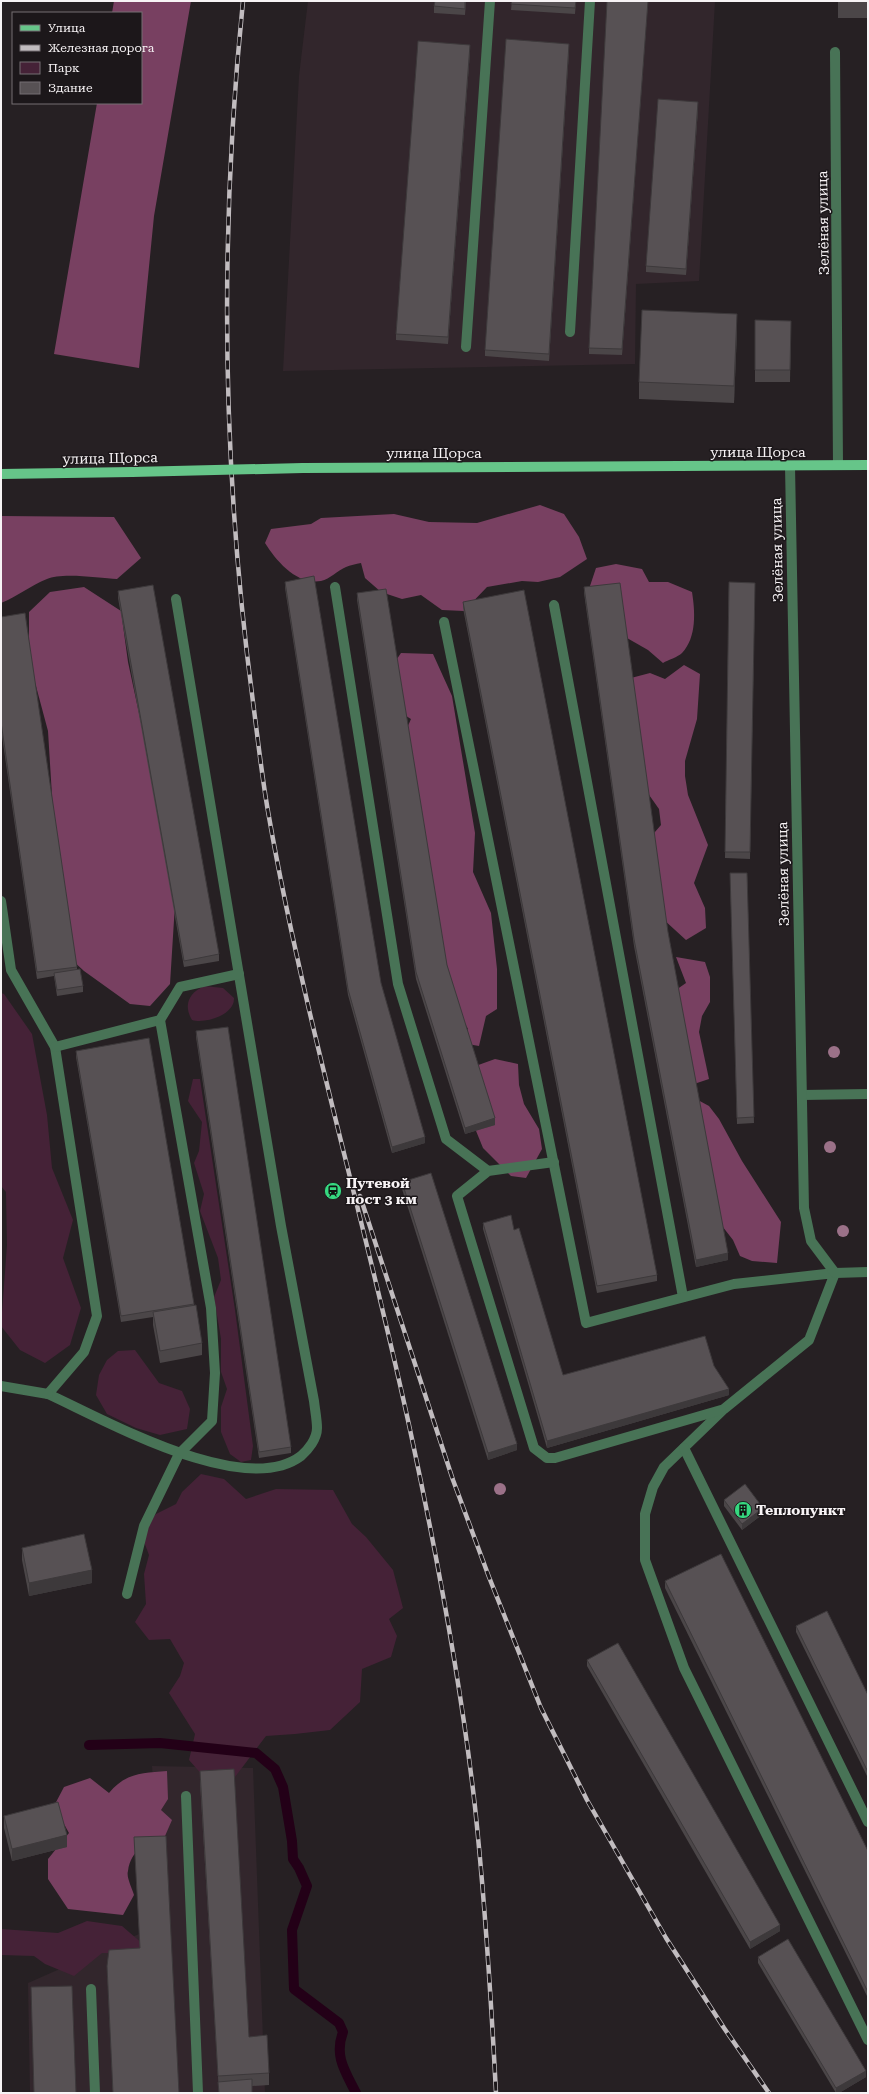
<svg xmlns="http://www.w3.org/2000/svg" width="869" height="2094" font-family="'Roboto Serif',serif">
	<style>
		.built { fill: #32262c }
		.green { fill: #452237 }
		.forest { fill: #784061 }
		.lines { fill: none; stroke-linecap: round; stroke-linejoin: round }
		.stream { stroke: #230017; stroke-width: 10 }
		.service { stroke: #487356; stroke-width: 10 }
		.minor { stroke: #487356; stroke-width: 10 }
		.primary { stroke: #66c589; stroke-width: 10 }
		.rail-casing { stroke: #c1bcbf; stroke-width: 4.5 }
		.rail { stroke: #1c171a; stroke-width: 3; stroke-dasharray: 9; stroke-linecap: butt }
		.primary-bridge { stroke: #66c589; stroke-width: 10 }
		.tree { fill: #9b7188 }
		.wall { fill: #4b4648 }
		.shaded-wall { fill: #3d393b }
		.building { fill: #575154; stroke: #3d393b }
		.labels { text-anchor: middle; stroke-width: 3; stroke-linejoin: round; paint-order: stroke }
		.street-label { font-size: 14px; fill: #f7f3f5; stroke: #1c171a }
		.poi-label { font-size: 14px; font-weight: bold; fill: #f7f3f5; stroke: #1c171a; text-anchor: start }
	</style>
	<rect width="100%" height="100%" fill="#262023"/>
	<!-- built -->
	<g class="built">
		<polygon points="308,1 715,1 699,281 636,284 635,364 283,371 299,76"/>
		<polygon points="152,1766 253,1768 265,2093 30,2093 28,1983 164,1923"/>
	</g>
	<!-- green -->
	<g class="green">
		<path d="M204,986l19,2 11,10c1,17 -29,26 -42,22 -9,-15 -3,-27 12,-34z"/>
		<polygon points="1,993 4,994 32,1034 47,1115 52,1168 73,1220 63,1258 81,1308 70,1345 45,1363 20,1350 1,1326 7,1245 6,1192 1,1186"/>
		<polygon points="193,1079 200,1079 235,1310 253,1446 251,1460 241,1462 230,1454 221,1432 221,1407 227,1389 221,1372 221,1339 214,1297 221,1280 218,1258 200,1211 204,1194 194,1163 199,1151 202,1122 188,1101"/>
		<polygon points="135,1350 159,1383 182,1391 190,1409 187,1429 160,1435 136,1428 107,1414 96,1395 99,1375 107,1360 118,1351"/>
		<polygon points="201,1474 224,1479 246,1499 276,1489 333,1490 352,1524 366,1537 393,1570 403,1608 389,1619 397,1636 391,1657 362,1669 360,1702 330,1730 295,1734 266,1736 235,1777 218,1773 204,1777 189,1760 195,1734 169,1693 180,1676 184,1663 170,1639 149,1640 135,1622 146,1604 144,1574 149,1555 140,1531 156,1514 176,1504 182,1492"/>
		<polygon points="87,1921 122,1926 144,1945 133,1953 102,1953 74,1976 45,1964 34,1956 1,1955 1,1929 58,1933"/>
	</g>
	<!-- forest -->
	<g class="forest">
		<polygon points="114,1 191,1 154,216 139,368 54,354 97,103 141,103 141,13 112,13"/>
		<path d="M540,505l24,9 15,23 8,22 -27,18 -22,5 -16,-1 -35,6 -23,24 -22,-1 -21,-15 -19,4 -21,-7 -16,-14 -4,-15c-5,1 -11,2 -15,4 -8,3 -16,12 -25,14 -24,4 -44,-19 -56,-38l6,-14 40,-5 10,-6 73,-4 35,8 48,1z"/>
		<path d="M1,516l113,1 27,41 -24,21c-16,-1 -56,-7 -70,0 -16,6 -30,18 -46,24z"/>
		<path d="M616,564l26,5 7,13h19l24,10c3,19 5,45 -10,61 -4,4 -14,7 -19,10l-15,-13 -21,-12 -38,-49 7,-21z"/>
		<polygon points="84,587 121,611 128,662 160,812 175,904 170,984 150,1006 130,1004 84,971 72,960 56,861 48,731 29,660 29,612 50,592"/>
		<polygon points="401,653 433,654 452,696 475,833 473,872 491,913 497,969 497,1009 486,1016 479,1046 456,1042 468,1029 451,998 397,751 411,719 391,707 380,684"/>
		<polygon points="684,665 700,674 697,719 685,761 685,776 688,795 708,845 694,883 705,908 706,928 686,940 663,919 642,847 661,825 659,809 647,792 631,678 650,673 665,679"/>
		<polygon points="676,957 705,962 710,977 710,1002 702,1016 699,1032 709,1079 694,1084 673,992 686,983"/>
		<polygon points="495,1059 518,1064 519,1085 524,1104 539,1129 542,1149 526,1178 511,1176 483,1148 472,1121 470,1068"/>
		<polygon points="696,1099 709,1106 719,1119 742,1161 781,1222 777,1263 752,1261 740,1256 733,1240 719,1222"/>
		<path d="M167,1771l1,28 -7,11 11,10 -7,16c-18,7 -34,13 -37,35 -2,6 4,17 6,24l-11,20 -55,-6 -20,-30v-20l21,-26 -15,-27 10,-19 26,-9 19,15c16,-20 34,-20 58,-22z"/>
	</g>
	<g class="lines">
		<!-- stream -->
		<path class="stream" d="M89,1745l71,-2 96,10 19,16 8,18 9,54 1,18 6,9 8,18 -15,44 2,59 45,34 4,9c-9,24 2,39 13,61"/>
		<!-- service -->
		<g class="service">
			<polyline points="570,332 590,1"/>
			<polyline points="466,347 490,1"/>
			<polyline points="335,587 398,984 446,1139 488,1171"/>
			<polyline points="554,605 683,1297"/>
			<polyline points="444,622 586,1323 734,1284 835,1273 809,1340 724,1409 664,1467 653,1487 645,1514 645,1560 684,1668 868,2040"/>
			<path d="M1,901l10,69 44,77 42,269 -13,36 -36,42c57,26 196,105 253,62 7,-6 16,-17 16,-28 0,-8 -2,-18 -3,-27l-33,-175 -105,-627"/>
			<polyline points="55,1047 160,1020 180,987 239,974"/>
			<polyline points="802,1095 868,1094"/>
			<polyline points="554,1162 488,1171 457,1196 534,1448 547,1458 555,1458 721,1410"/>
			<polyline points="684,1448 868,1822"/>
			<polyline points="127,1594 144,1526 179,1454 212,1421 215,1373 211,1308 160,1020"/>
			<polyline points="186,1796 198,2093"/>
			<polyline points="91,1989 95,2093"/>
		</g>
		<!-- minor -->
		<g class="minor">
			<polyline points="835,52 838,465"/>
			<polyline points="790,466 804,1208 811,1241 835,1273 868,1272"/>
			<polyline points="1,1386 48,1394"/>
		</g>
		<!-- primary -->
		<g class="primary">
			<polyline points="303,468 868,465"/>
			<polyline points="1,474 132,472"/>
		</g>
		<defs>
			<g id="rail">
				<path d="M243,1c-24,234 -21,468 10,701 5,38 9,77 16,115 37,210 99,414 143,622 26,122 49,244 63,368 10,95 16,190 21,286"/>
				<polyline points="360,1196 453,1480 489,1577 541,1708 587,1800 666,1938 724,2028 769,2093"/>
			</g>
		</defs>
		<!-- rail casing -->
		<use href="#rail" class="rail-casing"/>
		<!-- rail -->
		<use href="#rail" class="rail"/>
		<!-- primary-bridge -->
		<polyline class="primary-bridge" points="132,472 303,468"/>
	</g>
	<!-- trees -->
	<g class="tree">
		<circle cx="834" cy="1052" r="6"/>
		<circle cx="830" cy="1147" r="6"/>
		<circle cx="843" cy="1231" r="6"/>
		<circle cx="500" cy="1489" r="6"/>
	</g>
	<!-- wall -->
	<g class="wall">
		<polygon points="466,1 465,15 434,13 434,6"/>
		<polygon points="512,1 576,1 575,14 511,10"/>
		<polygon points="648,1 622,355 589,354 589,348"/>
		<rect x="838" y="1" width="30" height="17"/>
		<polygon points="569,50 549,361 485,356 485,350"/>
		<polygon points="470,51 448,344 396,340 396,334"/>
		<polygon points="698,109 686,275 646,272 646,266"/>
		<polygon points="755,320 791,321 790,382 755,382"/>
		<polygon points="737,331 734,403 639,399 639,382"/>
		<polygon points="285,582 381,983 425,1143 392,1153 348,995 285,588"/>
		<polygon points="729,582 755,583 750,859 725,858"/>
		<polygon points="584,587 668,932 728,1260 696,1267 634,946 584,593"/>
		<polygon points="118,591 219,954 219,961 184,967 118,598"/>
		<polygon points="357,593 447,965 495,1125 465,1134 416,979 357,600"/>
		<polygon points="463,602 657,1275 657,1281 597,1293 463,608"/>
		<polygon points="1,617 77,967 77,970 83,986 83,992 57,996 54,976 37,979 1,729"/>
		<polygon points="730,873 747,873 754,1123 737,1124"/>
		<polygon points="196,1031 291,1447 291,1453 259,1458 196,1037"/>
		<polygon points="76,1051 194,1304 202,1343 202,1355 160,1363 153,1325 153,1317 121,1322 76,1057"/>
		<polygon points="402,1182 517,1450 488,1460 402,1189"/>
		<polygon points="483,1223 514,1230 563,1375 714,1366 729,1395 547,1448 483,1229"/>
		<polygon points="724,1500 763,1514 742,1530 724,1506"/>
		<polygon points="22,1548 92,1583 29,1596 22,1560"/>
		<polygon points="665,1581 868,1851 868,1998 665,1588"/>
		<polygon points="796,1626 868,1695 868,1778 796,1632"/>
		<polygon points="587,1660 780,1931 750,1949 587,1666"/>
		<polygon points="200,1771 249,2037 269,2073 269,2085 252,2086 252,2093 219,2093 200,1783"/>
		<polygon points="4,1816 67,1847 12,1861 4,1828"/>
		<polygon points="134,1837 179,2093 113,2093 107,1966 140,1948"/>
		<polygon points="758,1957 866,2077 839,2093 836,2093 758,1963"/>
	</g>
	<!-- shaded-wall -->
	<g class="shaded-wall">
		<polygon points="648,1 622,355 622,349"/>
		<polygon points="569,44 569,50 549,361 549,354"/>
		<polygon points="470,45 470,51 448,344 448,337"/>
		<polygon points="698,102 698,109 686,275 686,269"/>
		<polygon points="737,314 737,331 734,403 734,386"/>
		<polygon points="495,1118 495,1125 465,1134 465,1128"/>
		<polygon points="425,1137 425,1143 392,1153 392,1147"/>
		<polygon points="728,1253 728,1260 696,1267 696,1260"/>
		<polygon points="729,1389 729,1395 547,1448 547,1441"/>
		<polygon points="517,1444 517,1450 488,1460 488,1453"/>
		<polygon points="763,1508 763,1514 742,1530 742,1524"/>
		<polygon points="92,1570 92,1583 29,1596 29,1583"/>
		<polygon points="67,1835 67,1847 12,1861 12,1849"/>
		<polygon points="780,1925 780,1931 750,1949 750,1942"/>
		<polygon points="866,2071 866,2077 839,2093 836,2093 836,2088"/>
	</g>
	<!-- building -->
	<g class="building">
		<polygon points="435,1 465,1 465,9 434,6"/>
		<polygon points="512,1 576,1 575,8 511,4"/>
		<polygon points="607,1 648,1 622,349 589,348"/>
		<polygon points="506,39 569,44 549,354 485,350"/>
		<polygon points="418,41 470,45 448,337 396,334"/>
		<polygon points="658,99 698,102 686,269 646,266"/>
		<polygon points="642,310 737,314 734,386 639,382"/>
		<polygon points="755,320 791,321 790,370 755,370"/>
		<polygon points="314,576 381,983 425,1137 392,1147 348,989 285,582"/>
		<polygon points="729,582 755,583 750,852 725,852"/>
		<polygon points="620,583 668,932 728,1253 696,1260 634,939 584,587"/>
		<polygon points="153,585 219,954 184,961 118,591"/>
		<polygon points="386,589 447,965 495,1118 465,1128 416,972 357,593"/>
		<polygon points="524,590 657,1275 597,1286 463,602"/>
		<polygon points="25,613 77,967 37,972 1,722 1,617"/>
		<polygon points="730,873 747,873 754,1117 737,1118"/>
		<polygon points="80,969 83,986 57,990 54,973"/>
		<polygon points="228,1027 291,1447 259,1452 196,1031"/>
		<polygon points="149,1038 194,1304 121,1316 76,1051"/>
		<polygon points="431,1173 517,1444 488,1453 402,1182"/>
		<polygon points="511,1215 514,1230 519,1228 563,1375 705,1336 714,1366 729,1389 547,1441 483,1223"/>
		<polygon points="196,1305 202,1343 160,1351 153,1312"/>
		<polygon points="745,1484 763,1508 742,1524 724,1500"/>
		<polygon points="84,1534 92,1570 29,1583 22,1548"/>
		<polygon points="721,1554 868,1851 868,1992 665,1581"/>
		<polygon points="827,1611 868,1695 868,1772 796,1626"/>
		<polygon points="618,1643 780,1925 750,1942 587,1660"/>
		<polygon points="234,1769 249,2037 267,2035 269,2073 218,2076 200,1771"/>
		<polygon points="58,1802 67,1835 12,1849 4,1816"/>
		<polygon points="166,1836 179,2093 113,2093 107,1966 109,1950 140,1948 134,1837"/>
		<polygon points="788,1939 866,2071 836,2088 758,1957"/>
		<polygon points="72,1986 76,2093 34,2093 31,1987"/>
		<polygon points="252,2079 252,2093 219,2093 218,2082"/>
	</g>
	<!-- icons -->
	<defs>
		<symbol id="station-disc" viewBox="-11 -11 22 22"><circle r="9.5" fill="#36d880" stroke="#1c171a"/><path d="M-3-6H3Q5-6 5-4V2Q5 4 3 4L4.5 6H3L1.5 4h-3L-3 6H-4.5L-3 4Q-5 4-5 2V-4Q-5-6-3-6ZM-3.5-4v3h7v-3ZM-3.5 1v1.5H-2V1ZM2 1v1.5H3.5V1Z" fill="#111"/></symbol>
		<symbol id="building-disc" viewBox="-11 -11 22 22"><circle r="9.5" fill="#36d880" stroke="#1c171a"/><path d="M-4-6H4V6H1V3H-1V6H-4ZM-2.5-4.3h1.7v1.8h-1.7ZM.8-4.3h1.7v1.8H.8ZM-2.5-1h1.7V.8h-1.7ZM.8-1h1.7V.8H.8Z" fill="#111"/></symbol>
	</defs>
	<g fill-rule="evenodd">
		<use href="#station-disc" x="323" y="1181" width="20" height="20"/>
		<use href="#building-disc" x="733" y="1500" width="20" height="20"/>
	</g>
	<g class="labels">
		<!-- street labels -->
		<g class="street-label">
			<text transform="translate(823 223) rotate(-91)" y="5">Зелёная улица</text>
			<text x="758" y="457">улица Щорса</text>
			<text x="434" y="458">улица Щорса</text>
			<text transform="translate(110 458) rotate(-1)" y="5">улица Щорса</text>
			<text transform="translate(777 550) rotate(-91)" y="5">Зелёная улица</text>
			<text transform="translate(783 874) rotate(-91)" y="5">Зелёная улица</text>
		</g>
		<!-- poi labels -->
		<g class="poi-label">
			<text x="346" y="1188">Путевой<tspan x="346" dy="16">пост 3 км</tspan></text>
			<text x="756" y="1515">Теплопункт</text>
		</g>
	</g>
	<!-- border -->
	<rect width="869" height="2094" fill="none" stroke="#f7f3f5" stroke-width="4"/>
	<!-- legend -->
	<rect x="12" y="12" width="130" height="92" fill="#1c171a" stroke="#746f72"/>
	<rect x="20" y="25" width="20" height="6" fill="#66c589" stroke="#746f72"/>
	<text x="48" y="32" font-size="12" fill="#f7f3f5">Улица</text>
	<rect x="20" y="45" width="20" height="6" fill="#c1bcbf" stroke="#746f72"/>
	<text x="48" y="52" font-size="12" fill="#f7f3f5">Железная дорога</text>
	<rect x="20" y="62" width="20" height="12" fill="#452237" stroke="#746f72"/>
	<text x="48" y="72" font-size="12" fill="#f7f3f5">Парк</text>
	<rect x="20" y="82" width="20" height="12" fill="#575154" stroke="#746f72"/>
	<text x="48" y="92" font-size="12" fill="#f7f3f5">Здание</text>
</svg>
